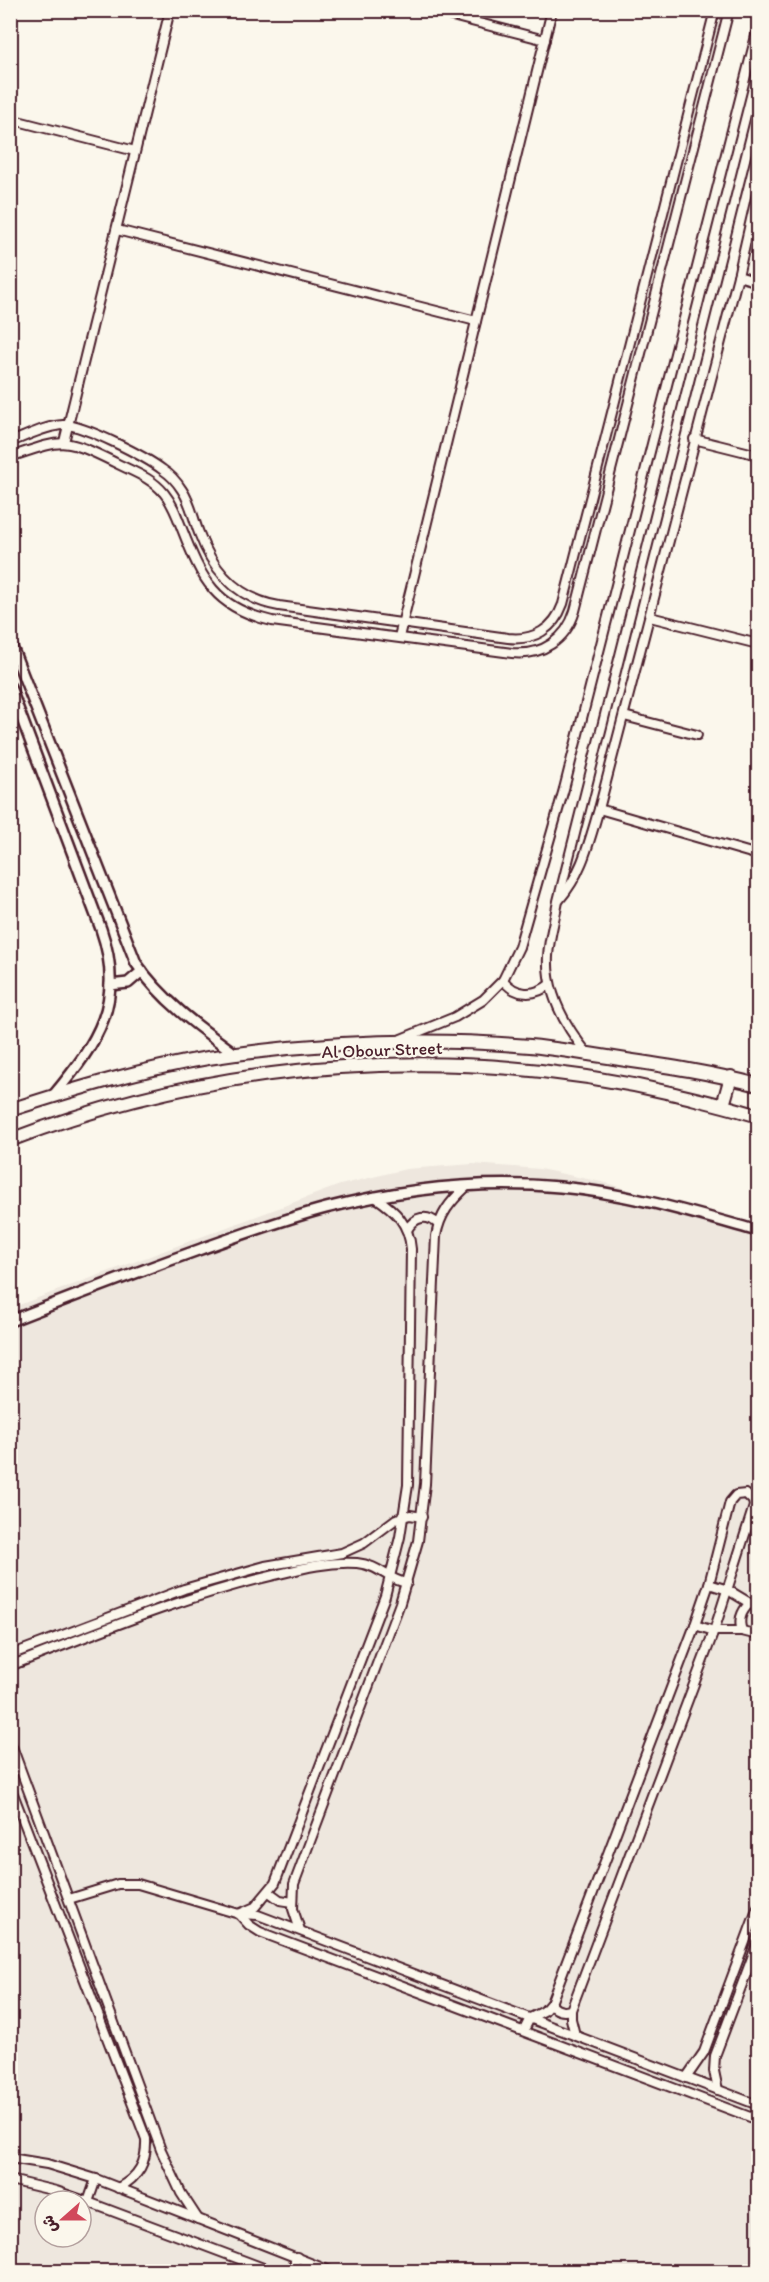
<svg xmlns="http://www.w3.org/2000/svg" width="769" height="2282" font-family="Itim,'Playpen Sans Arabic',sans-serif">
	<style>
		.built { fill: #eee7de; fill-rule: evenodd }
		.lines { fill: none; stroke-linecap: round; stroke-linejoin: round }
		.minor-casing { stroke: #4a1f2b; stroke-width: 12 }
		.tertiary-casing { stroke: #4a1f2b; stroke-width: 14 }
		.primary-casing { stroke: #4a1f2b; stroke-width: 16 }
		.minor { stroke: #fbf7ec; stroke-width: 8 }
		.tertiary { stroke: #fbf7ec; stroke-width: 9 }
		.primary { stroke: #fbf7ec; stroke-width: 12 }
		.labels { text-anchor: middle; stroke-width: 4.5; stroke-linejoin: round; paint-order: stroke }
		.street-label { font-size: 18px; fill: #4a1f2b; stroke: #fbf7ec }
	</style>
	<rect width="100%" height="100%" fill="#fbf7ec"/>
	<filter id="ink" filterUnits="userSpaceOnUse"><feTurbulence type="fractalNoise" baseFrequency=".0167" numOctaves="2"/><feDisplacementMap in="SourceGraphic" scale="12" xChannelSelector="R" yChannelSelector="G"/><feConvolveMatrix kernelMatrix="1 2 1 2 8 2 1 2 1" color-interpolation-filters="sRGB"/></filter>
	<g filter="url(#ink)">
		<!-- built -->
		<path class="built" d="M473,1164l67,5 66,14 152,46v1042l-747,1v-964l329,-123 66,-16zM45,2201h36v36h-36z"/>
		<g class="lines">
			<defs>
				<g id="minor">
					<polyline points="429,10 545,40"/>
					<polyline points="10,119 135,151"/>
					<polyline points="117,230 476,321"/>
					<polyline points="738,276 758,282"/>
					<polyline points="694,439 758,455"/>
					<path d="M10,442c17,-6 35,-16 53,-17 20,-1 83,32 100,45 8,5 14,12 19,20 9,13 11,28 17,43 14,38 39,66 80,73l229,32c26,3 46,-9 55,-34l152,-594"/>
					<polyline points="64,442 170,10"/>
					<path d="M10,457c54,-18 53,-20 104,5 17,9 37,15 50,31 9,11 13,23 18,36 20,51 33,79 90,92l240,32c30,3 54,-13 63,-42l154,-601"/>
					<polyline points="650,617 758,644"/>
					<polyline points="399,637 552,10"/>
					<polyline points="624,716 697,735"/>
					<polyline points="599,809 758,855"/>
					<path d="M559,900c23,-26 30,-58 40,-91l139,-533 20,-87"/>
					<path d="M503,980c12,16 32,17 47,4"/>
					<polyline points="401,1039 455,1017 483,1000 503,980 519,947 564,789 758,28"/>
					<path d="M587,1053c-22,-27 -41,-60 -39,-97 1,-18 7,-37 10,-55l200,-793"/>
					<path d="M407,1230c8,-14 20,-16 31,-6"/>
					<polyline points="709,1584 728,1590 758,1608"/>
					<polyline points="695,1625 714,1631 742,1631 758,1635"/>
					<path d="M742,1631c-4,-11 -1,-19 7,-27"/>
					<polyline points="10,1655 184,1589 265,1566 342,1553 364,1543 396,1519 410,1515 422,1517"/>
					<path d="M10,1666c86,-33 171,-69 261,-90 28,-7 56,-15 86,-13 22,2 31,17 50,20"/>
					<polyline points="10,1741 161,2150 181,2193 198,2219"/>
					<path d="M10,1786l136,353c1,23 -7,38 -28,49"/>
					<polyline points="269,1892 280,1900 293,1902"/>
					<polyline points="69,1899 118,1884 138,1884 239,1914 258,1915 758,2105"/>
					<path d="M239,1914l16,-7 20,-24 110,-287 15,-59 8,-52 3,-236c-2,-25 -15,-38 -36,-52"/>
					<polyline points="239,1914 249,1925 260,1932 758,2120"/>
					<path d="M300,1930l-7,-21 1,-25 106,-281 18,-62 7,-57 11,-248c4,-22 14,-34 30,-49"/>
					<path d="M551,2003c4,8 12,9 20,7"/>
					<polyline points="524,2030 530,2018 544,2011 551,2003 695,1625 709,1584 730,1502 736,1495 746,1494 753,1501 754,1506 714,1631 571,2010 571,2019 575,2035"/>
					<polyline points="686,2078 704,2052 758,1907"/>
					<polyline points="718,2090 714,2071 715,2056 758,1942"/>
					<polyline points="10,2158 47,2164 96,2179 333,2272"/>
					<polyline points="10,2180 56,2191 88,2202 274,2272"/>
					<polyline points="88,2202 96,2179"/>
					<polyline points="291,2272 297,2257"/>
				</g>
				<g id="tertiary">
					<path d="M10,642l126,321c26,38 64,65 101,92"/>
					<path d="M10,687l91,242c25,72 -3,113 -48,167"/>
					<polyline points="110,985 128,983 142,971"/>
					<path d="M10,1321c64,-25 127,-49 191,-72 42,-15 83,-30 125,-41 75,-19 157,-28 234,-21 67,6 133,26 198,44"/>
				</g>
				<g id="primary">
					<polyline points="723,1105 731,1077"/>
					<path d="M10,1110c65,-21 131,-41 198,-52 107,-16 215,-21 322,-12 30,3 60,8 90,13 47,7 93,14 138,26"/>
					<path d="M10,1140c211,-81 446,-98 665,-46 28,7 56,13 83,22"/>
				</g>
			</defs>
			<!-- minor casing -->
			<use href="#minor" class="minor-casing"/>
			<!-- tertiary casing -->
			<use href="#tertiary" class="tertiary-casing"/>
			<!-- primary casing -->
			<use href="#primary" class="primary-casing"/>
			<!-- minor -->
			<use href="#minor" class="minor"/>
			<!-- tertiary -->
			<use href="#tertiary" class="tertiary"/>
			<!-- primary -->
			<use href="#primary" class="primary"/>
		</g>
	</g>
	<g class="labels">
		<!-- street labels -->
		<g class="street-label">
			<text transform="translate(382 1050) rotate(-2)" y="6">Al Obour Street</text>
		</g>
	</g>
	<!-- margin -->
	<rect width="769" height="2282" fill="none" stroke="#fbf7ec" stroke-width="36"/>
	<rect x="18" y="18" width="733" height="2246" fill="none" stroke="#4a1f2b" stroke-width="2" filter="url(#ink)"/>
	<!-- north arrow -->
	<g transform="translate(63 2219) rotate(249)"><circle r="28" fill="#fbf7ec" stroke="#b4a19f" stroke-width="1.5"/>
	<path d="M0-4.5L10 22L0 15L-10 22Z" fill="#d1495b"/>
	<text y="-9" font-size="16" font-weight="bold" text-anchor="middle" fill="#4a1f2b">ش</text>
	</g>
</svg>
